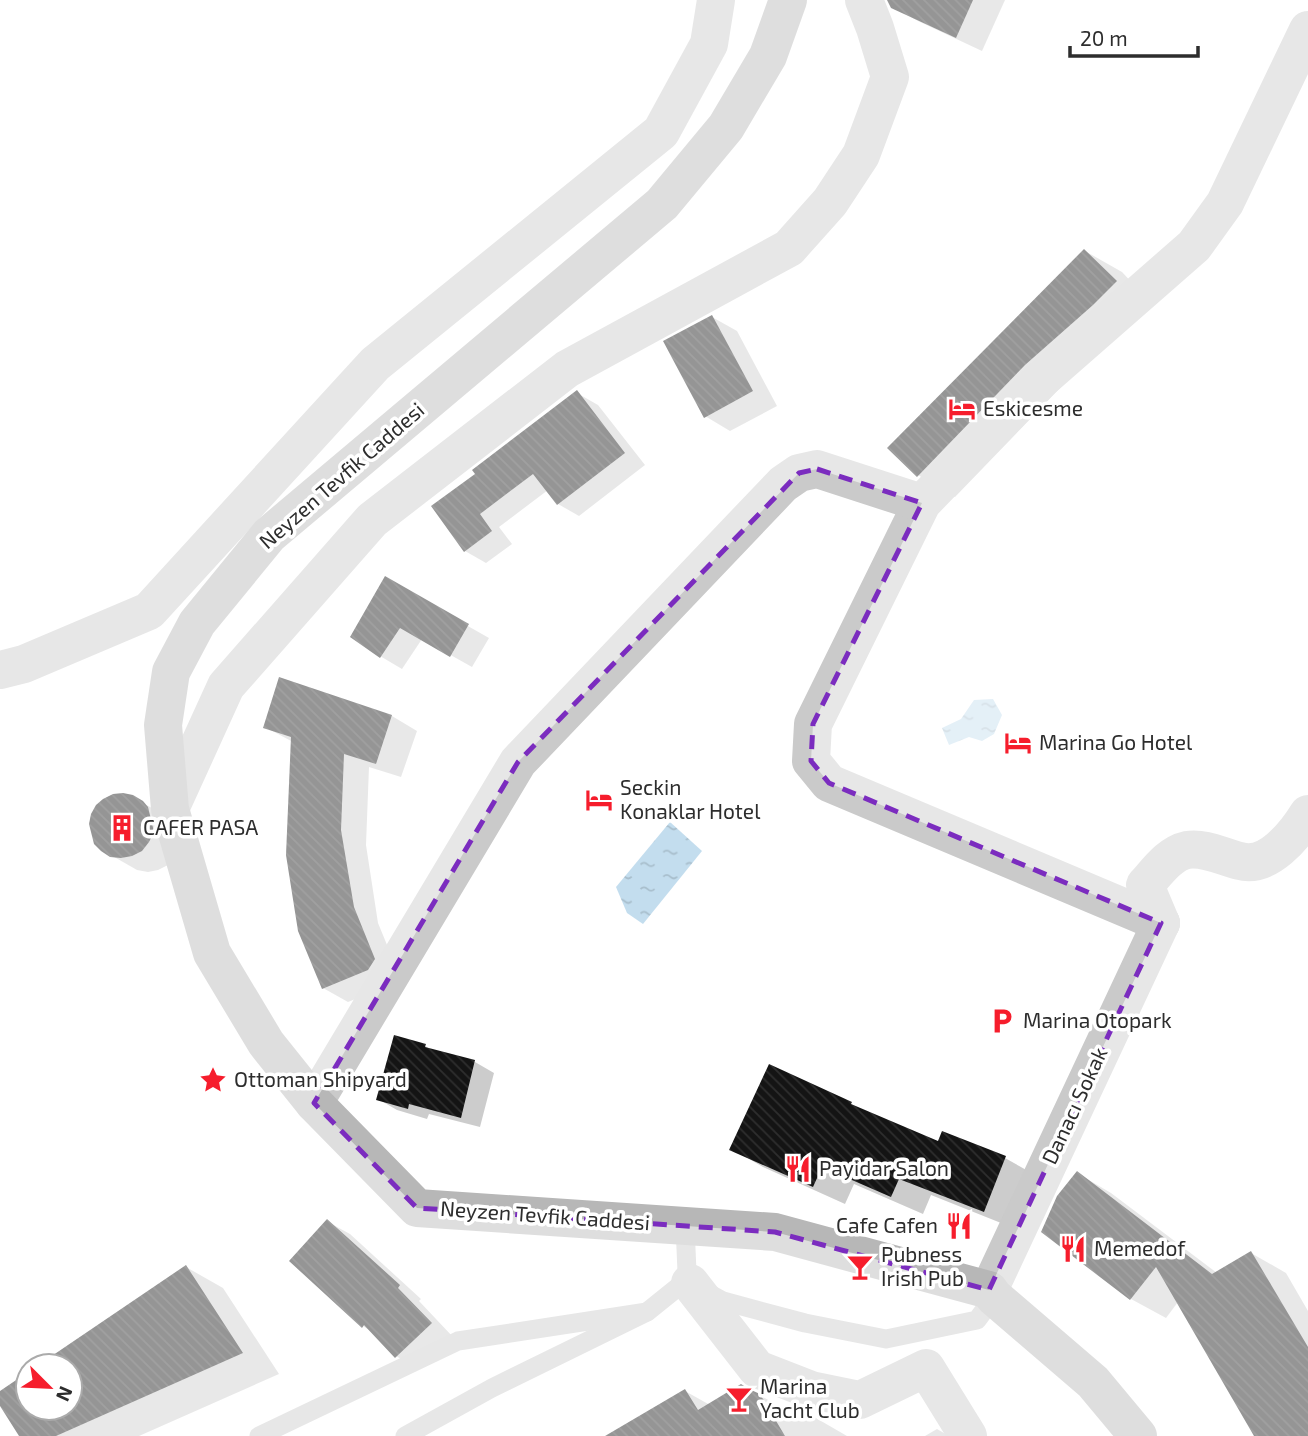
<svg xmlns="http://www.w3.org/2000/svg" width="1308" height="1436" font-family="'Exo 2',sans-serif">
	<style>
		.water { fill: url(#water-ripples) }
		.shadow { fill: #0003 }
		.building { fill: url(#building-back-hatch) }
		.lines { fill: none; stroke-linecap: round; stroke-linejoin: round }
		.lane { stroke: #cacaca; stroke-width: 19 }
		.street { stroke: #cacaca; stroke-width: 38 }
		.secondary { stroke: #b7b7b7; stroke-width: 38 }
		.marked { fill: none; stroke: #7b2cbf; stroke-width: 5; stroke-dasharray: 14 9; stroke-linejoin: round }
		.labels { text-anchor: middle; stroke-width: 7; stroke-linejoin: round; paint-order: stroke }
		.poi-label { font-size: 21px; fill: #2d2d2d; stroke: #fff; text-anchor: start }
		.street-label { font-size: 21px; fill: #2d2d2d; stroke: #fff }
	</style>
	<defs>
		<pattern id="water-ripples" width="26" height="14" patternUnits="userSpaceOnUse" patternTransform="scale(1.75)"><rect width="26" height="14" fill="#c3ddee"/><path d="M2 4q2-2 4 0t4 0M15 11q2-2 4 0t4 0" fill="none" stroke="#a8becc"/></pattern>
		<pattern id="building-back-hatch" width="6" height="6" patternUnits="userSpaceOnUse" patternTransform="scale(1.75)"><rect width="6" height="6" fill="#141414"/><path d="M-1 5l2 2M0 0l6 6M5-1l2 2" fill="none" stroke="#2e2e2e"/></pattern>
	</defs>
	<rect width="100%" height="100%" fill="#fff"/>
	<!-- water -->
	<g class="water">
		<polygon points="993,699 1002,715 994,734 982,741 969,737 949,745 942,728 961,719 974,700"/>
		<polygon points="670,822 702,851 643,924 627,913 616,887"/>
	</g>
	<!-- shadow -->
	<g class="shadow">
		<polygon points="896,0 1005,0 982,51 918,21 893,7"/>
		<polygon points="1085,251 1122,272 1152,304 1062,386 955,497 918,475"/>
		<polygon points="712,317 737,331 777,406 730,431 705,416"/>
		<polygon points="577,393 598,405 645,465 579,516 558,504 548,490 499,527 512,544 486,563 465,551 477,474"/>
		<polygon points="385,579 489,638 472,667 422,639 402,669 380,656"/>
		<polygon points="280,680 392,716 417,731 401,777 369,767 366,845 378,923 399,974 393,984 348,1002 323,988 293,742 265,727"/>
		<polygon points="132,797 168,817 168,865 158,870 148,872 137,870 102,850"/>
		<polygon points="425,1046 435,1052 475,1062 494,1073 480,1127 429,1114 427,1119 397,1110 378,1099"/>
		<polygon points="851,1104 866,1112 939,1143 1005,1158 1037,1176 1016,1229 931,1195 923,1214 854,1184 845,1204 763,1167 732,1149"/>
		<polygon points="1077,1173 1111,1193 1217,1273 1251,1253 1286,1273 1308,1311 1308,1436 1256,1436 1178,1302 1166,1318 1131,1299 1043,1231"/>
		<polygon points="328,1222 350,1234 421,1299 419,1301 453,1337 418,1369 396,1356 372,1332 363,1326"/>
		<polygon points="186,1267 223,1288 279,1374 139,1436 21,1436 0,1403 0,1393 28,1374 28,1408 70,1408 70,1366 40,1366"/>
		<polygon points="685,1391 710,1405 760,1395 803,1421 803,1412 809,1414 847,1436 608,1436"/>
		<polygon points="937,1429 949,1436 925,1436"/>
	</g>
	<!-- building -->
	<g class="building">
		<polygon points="887,0 973,0 956,38 891,8"/>
		<polygon points="1084,249 1117,281 1093,305 1025,365 917,477 887,448"/>
		<polygon points="712,315 753,391 704,418 663,341"/>
		<polygon points="577,390 625,453 557,505 533,474 480,514 492,531 464,552 431,506 475,474 472,470"/>
		<polygon points="385,576 469,624 450,657 400,628 380,658 350,637"/>
		<polygon points="279,677 392,715 376,764 344,754 341,830 354,907 375,959 368,970 322,989 298,931 286,855 291,737 263,728"/>
		<polygon points="123,793 133,795 143,801 148,807 154,832 149,842 142,851 132,856 121,858 110,857 101,851 94,844 89,824 91,814 96,805 103,799 113,794"/>
		<polygon points="394,1035 426,1044 425,1047 475,1060 461,1118 409,1104 408,1109 376,1100"/>
		<polygon points="769,1064 852,1102 851,1104 938,1141 942,1131 1006,1156 984,1212 899,1179 891,1197 822,1167 813,1187 729,1150"/>
		<polygon points="1077,1171 1212,1274 1251,1251 1308,1347 1308,1436 1254,1436 1156,1267 1130,1300 1041,1232 1057,1196"/>
		<polygon points="327,1219 400,1285 398,1288 432,1323 396,1357 395,1358 364,1325 362,1328 289,1261"/>
		<polygon points="186,1265 243,1353 56,1436 19,1436 0,1406 0,1391 28,1372 28,1408 70,1408 70,1366 37,1366"/>
		<polygon points="741,1384 749,1389 760,1394 785,1436 605,1436 685,1389 698,1410"/>
	</g>
	<g class="lines">
		<!-- lane -->
		<g class="lane">
			<polyline points="685,1225 687,1272 690,1283 723,1301 805,1323 886,1339 977,1320 994,1297"/>
			<polyline points="259,1436 458,1341 647,1312"/>
			<polyline points="405,1436 492,1388 647,1312 688,1279"/>
		</g>
		<!-- street -->
		<g class="street">
			<polyline points="0,670 24,664 149,611 375,364 661,132 709,44 716,0"/>
			<polyline points="170,809 226,686 372,520 567,369 789,248 830,202 861,155 890,77 875,28 864,0"/>
			<polyline points="1161,923 829,783 811,761 813,724 922,503 1041,380 1194,246 1225,203 1308,30"/>
			<path d="M1161,923l-16,-38c12,-13 24,-31 42,-35 18,-3 36,7 53,11 28,8 55,-26 68,-47"/>
			<polyline points="314,1103 518,762 783,484 799,473 817,469 922,503"/>
			<polyline points="690,1283 757,1369 811,1390 860,1400 926,1368 968,1436"/>
			<polyline points="989,1290 1161,923"/>
		</g>
		<!-- secondary -->
		<polyline class="secondary" points="788,0 768,56 726,127 662,204 269,535 197,623 171,672 163,725 170,809 212,953 266,1043 314,1103 417,1208 775,1232 989,1290 994,1297 1093,1382 1138,1436"/>
	</g>
	<!-- marked area -->
	<path d="M0 0H1308V1436H0ZM817,469l105,34 -109,221 -2,37 18,22 332,140 -172,367 -214,-58 -358,-24 -103,-105 204,-341 281,-289z" fill="#fff" fill-opacity=".55" fill-rule="evenodd"/>
	<path class="marked" d="M817,469l105,34 -109,221 -2,37 18,22 332,140 -172,367 -214,-58 -358,-24 -103,-105 204,-341 281,-289z"/>
	<!-- icons -->
	<defs>
		<symbol id="hotel-bare" viewBox="-9 -9 18 18"><path d="M-6-4.5h1.5V1H6V5H4.5V3h-9V5H-6ZM-4 0a1.8 1.8 0 1 1 3.6 0ZM.5 0V-2.5h3Q6-2.5 6 0Z" fill="#f61d2c" stroke="#fff" stroke-width="2.5" paint-order="stroke"/></symbol>
		<symbol id="building-bare" viewBox="-9 -9 18 18"><path d="M-4-6H4V6H1V3H-1V6H-4ZM-2.5-4.3h1.7v1.8h-1.7ZM.8-4.3h1.7v1.8H.8ZM-2.5-1h1.7V.8h-1.7ZM.8-1h1.7V.8H.8Z" fill="#f61d2c" stroke="#fff" stroke-width="2.5" paint-order="stroke"/></symbol>
		<symbol id="parking-bare" viewBox="-9 -9 18 18"><path d="M-3.5-5.5H1a3.5 3.5 0 0 1 0 7H-1V5.5H-3.5ZM-1-3.4V-.6H.8a1.4 1.4 0 0 0 0-2.8Z" fill="#f61d2c" stroke="#fff" stroke-width="2.5" paint-order="stroke"/></symbol>
		<symbol id="sight-bare" viewBox="-9 -9 18 18"><path d="M0-6L1.8-2.2L6-1.7L2.9 1.2L3.7 5.4L0 3.3L-3.7 5.4L-2.9 1.2L-6-1.7L-1.8-2.2Z" fill="#f61d2c" stroke="#fff" stroke-width="2.5" paint-order="stroke"/></symbol>
		<symbol id="restaurant-bare" viewBox="-9 -9 18 18"><path d="M-5-6h1v4h1v-4h1v4h1v-4h1v5L-1.5 .5V6h-2V.5L-5-1ZM5-6V6H3V1.5H1.5Q1.5-4 5-6Z" fill="#f61d2c" stroke="#fff" stroke-width="2.5" paint-order="stroke"/></symbol>
		<symbol id="bar-bare" viewBox="-9 -9 18 18"><path d="M-6-5H6L.8 .8V4.5H3.5V6h-7V4.5H-.8V.8Z" fill="#f61d2c" stroke="#fff" stroke-width="2.5" paint-order="stroke"/></symbol>
	</defs>
	<g fill-rule="evenodd">
		<use href="#hotel-bare" x="943" y="390" width="38" height="38"/>
		<use href="#hotel-bare" x="999" y="724" width="38" height="38"/>
		<use href="#hotel-bare" x="580" y="781" width="38" height="38"/>
		<use href="#building-bare" x="103" y="809" width="38" height="38"/>
		<use href="#parking-bare" x="983" y="1002" width="38" height="38"/>
		<use href="#sight-bare" x="194" y="1061" width="38" height="38"/>
		<use href="#restaurant-bare" x="779" y="1150" width="38" height="38"/>
		<use href="#restaurant-bare" x="940" y="1207" width="38" height="38"/>
		<use href="#restaurant-bare" x="1054" y="1230" width="38" height="38"/>
		<use href="#bar-bare" x="841" y="1248" width="38" height="38"/>
		<use href="#bar-bare" x="720" y="1380" width="38" height="38"/>
	</g>
	<g class="labels">
		<!-- poi labels -->
		<g class="poi-label">
			<text x="983" y="416">Eskicesme</text>
			<text x="1039" y="750">Marina Go Hotel</text>
			<text x="620" y="795">Seckin<tspan x="620" dy="24">Konaklar Hotel</tspan></text>
			<text x="143" y="835">CAFER PASA</text>
			<text x="1023" y="1028">Marina Otopark</text>
			<text x="234" y="1087">Ottoman Shipyard</text>
			<text x="819" y="1176">Payidar Salon</text>
			<text x="938" y="1233" text-anchor="end">Cafe Cafen</text>
			<text x="1094" y="1256">Memedof</text>
			<text x="881" y="1262">Pubness<tspan x="881" dy="24">Irish Pub</tspan></text>
			<text x="760" y="1394">Marina<tspan x="760" dy="24">Yacht Club</tspan></text>
		</g>
		<!-- street labels -->
		<g class="street-label">
			<text transform="translate(342 476) rotate(-41)" y="7">Neyzen Tevfik Caddesi</text>
			<text transform="translate(1075 1106) rotate(-65)" y="7">Danacı Sokak</text>
			<text transform="translate(545 1216) rotate(4)" y="7">Neyzen Tevfik Caddesi</text>
		</g>
	</g>
	<!-- north arrow -->
	<g transform="translate(49 1387) rotate(114)"><circle r="33" fill="#ffffff" stroke="#ababab" stroke-width="2"/>
	<path d="M0-5L12 26L0 18L-12 26Z" fill="#f61d2c"/>
	<text y="-10" font-size="19" font-weight="bold" text-anchor="middle" fill="#2d2d2d">N</text>
	</g>
	<!-- scale -->
	<path d="M1070 46v10h128v-10" fill="none" stroke="#2d2d2d" stroke-width="3.5"/>
	<text x="1080" y="46" font-size="21" fill="#2d2d2d" stroke="#ffffff" stroke-width="5" paint-order="stroke">20 m</text>
</svg>
